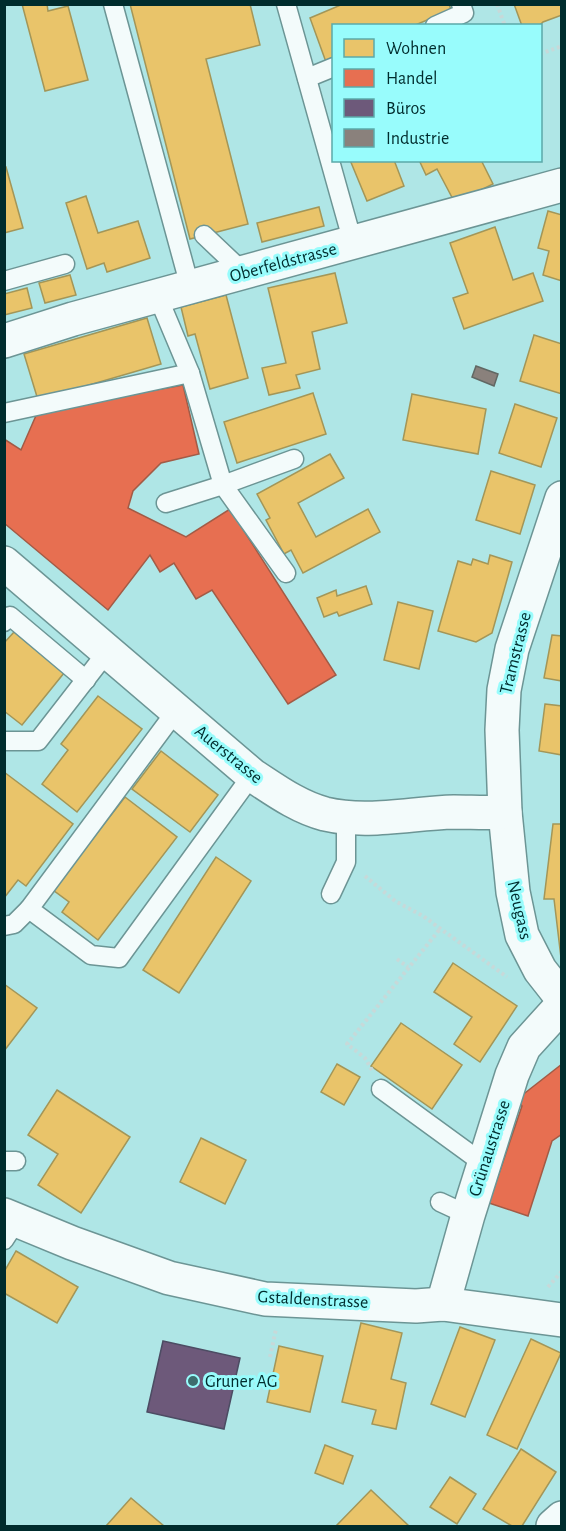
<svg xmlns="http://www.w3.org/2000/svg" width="566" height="1531" font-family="'Alegreya Sans',sans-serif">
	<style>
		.homes { fill: #e9c46a; stroke: #a39658; stroke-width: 1.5 }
		.shops { fill: #e76f51; stroke: #a25b46; stroke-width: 1.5 }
		.offices { fill: #6d597a; stroke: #4c4c63; stroke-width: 1.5 }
		.industry { fill: #8a817c; stroke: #616864; stroke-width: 1.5 }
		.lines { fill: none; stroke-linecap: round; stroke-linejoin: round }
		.service-casing { stroke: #6c9595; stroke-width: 21 }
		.minor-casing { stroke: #6c9595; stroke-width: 36 }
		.secondary-casing { stroke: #6c9595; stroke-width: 36 }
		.path { stroke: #c7d9d9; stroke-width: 4; stroke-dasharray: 3 3; stroke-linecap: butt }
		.service { stroke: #f3fbfb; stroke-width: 18 }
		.minor { stroke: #f3fbfb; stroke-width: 33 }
		.secondary { stroke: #f3fbfb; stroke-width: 33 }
		.poi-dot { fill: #3d6d6e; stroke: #98fcfc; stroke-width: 2 }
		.labels { text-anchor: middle; stroke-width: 6; stroke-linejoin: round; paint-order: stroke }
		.street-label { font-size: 18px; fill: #002c2d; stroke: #98fcfc }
		.poi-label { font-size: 18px; fill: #002c2d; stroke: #98fcfc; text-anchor: start }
	</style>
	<rect width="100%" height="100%" fill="#afe6e6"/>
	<!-- homes -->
	<g class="homes">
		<polygon points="22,4 47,4 48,11 68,6 88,80 45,91"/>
		<polygon points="130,4 250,4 260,45 206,59 248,224 190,239"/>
		<polygon points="343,4 449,4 451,10 413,26 334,26 334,59 326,62 310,18"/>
		<polygon points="514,4 562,4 562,15 543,22 539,26 522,26"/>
		<polygon points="350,160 394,160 404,186 367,201"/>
		<polygon points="419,160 481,160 493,184 455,203 437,169 426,175"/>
		<polygon points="6,167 23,228 4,233 4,168"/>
		<polygon points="86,196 98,233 138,221 150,258 107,272 104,263 87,269 66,203"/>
		<polygon points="319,207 324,226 262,242 257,223"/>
		<polygon points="548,211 562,215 562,281 543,275 549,251 538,248"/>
		<polygon points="495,227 513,280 533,273 543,301 464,329 453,298 468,293 450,243"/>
		<polygon points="335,273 347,323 312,332 320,369 296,375 300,388 269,395 262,368 286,363 268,288"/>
		<polygon points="70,275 76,295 45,303 39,283"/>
		<polygon points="27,288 32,308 4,315 4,294"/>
		<polygon points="226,295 248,378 210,389 195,334 188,336 181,307"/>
		<polygon points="147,318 161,364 38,400 24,354"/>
		<polygon points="534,335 562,344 562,394 520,381"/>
		<polygon points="313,393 326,434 237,463 224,422"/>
		<polygon points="412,394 486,409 478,454 403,440"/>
		<polygon points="515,404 557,418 541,467 499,453"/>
		<polygon points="330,454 344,478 298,503 316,537 368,509 380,532 303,573 291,550 284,554 266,520 270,518 257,494"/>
		<polygon points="491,471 535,485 520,534 476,520"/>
		<polygon points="490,555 512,562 492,633 476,642 438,631 458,561 471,565 473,559 488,564"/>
		<polygon points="366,586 372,604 339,616 337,612 324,617 317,598 336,590 337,596"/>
		<polygon points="398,602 433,611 419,669 384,660"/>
		<polygon points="14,632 64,673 22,725 4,711 4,643"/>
		<polygon points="552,635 562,636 562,681 544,678"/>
		<polygon points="98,696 142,729 77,812 42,784 68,750 61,744"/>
		<polygon points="545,704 562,706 562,755 539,751"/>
		<polygon points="161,751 218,795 190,832 132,789"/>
		<polygon points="4,772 73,824 26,886 18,880 4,898"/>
		<polygon points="125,797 177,837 98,940 62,912 69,902 53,890"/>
		<polygon points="553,824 562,824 561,958 554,899 544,899"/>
		<polygon points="216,857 251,881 179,993 143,970"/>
		<polygon points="453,963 517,1006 480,1062 454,1044 472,1017 434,992"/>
		<polygon points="4,984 37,1008 4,1051"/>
		<polygon points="401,1023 462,1065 432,1109 371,1066"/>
		<polygon points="337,1064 360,1077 344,1105 321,1092"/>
		<polygon points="57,1090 130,1137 81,1213 38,1185 58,1154 28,1135"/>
		<polygon points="201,1138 246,1160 225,1204 180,1182"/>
		<polygon points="16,1251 78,1287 57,1323 4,1293 4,1272"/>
		<polygon points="361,1323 402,1333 391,1379 406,1383 396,1429 372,1424 376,1410 342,1402"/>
		<polygon points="460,1327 495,1340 465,1417 431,1404"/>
		<polygon points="531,1339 561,1353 517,1449 487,1435"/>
		<polygon points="279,1346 323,1356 310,1412 267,1402"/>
		<polygon points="325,1445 353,1456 343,1484 315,1473"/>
		<polygon points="521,1449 556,1472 522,1526 512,1526 483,1509"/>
		<polygon points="450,1477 476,1494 457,1524 430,1507"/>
		<polygon points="371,1490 409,1526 336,1526"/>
		<polygon points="131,1498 164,1526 106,1526"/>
	</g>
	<!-- shops -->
	<g class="shops">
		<polygon points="183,385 199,454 161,463 133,491 128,508 186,537 230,509 336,675 288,704 212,590 196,599 174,563 160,572 150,555 108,610 4,523 4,439 21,450 38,411"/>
		<polygon points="562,1064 562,1134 552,1141 528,1216 489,1203 522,1106 516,1100"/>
	</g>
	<!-- offices -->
	<polygon class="offices" points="163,1341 240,1358 224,1429 147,1412"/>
	<!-- industry -->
	<polygon class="industry" points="476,366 498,374 494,386 472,377"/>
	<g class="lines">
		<defs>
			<g id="service">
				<polyline points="113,4 190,287"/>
				<polyline points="286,4 353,243"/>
				<polyline points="435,26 464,13 461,4"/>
				<polyline points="307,78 334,67"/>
				<polyline points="204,235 243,272"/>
				<polyline points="4,281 65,264"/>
				<polyline points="4,413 190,373 158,297"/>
				<polyline points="166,503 223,485 190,373"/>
				<polyline points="286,573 223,485 294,459"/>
				<polyline points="4,622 10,616 86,680"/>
				<polyline points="176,711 29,909 91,955 119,958 252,775"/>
				<polyline points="4,741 38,741 107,652"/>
				<polyline points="331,894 346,862 346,818"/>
				<polyline points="4,926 14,924 29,909"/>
				<polyline points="381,1089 484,1164"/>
				<polyline points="4,1161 16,1161"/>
				<polyline points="440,1202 468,1215"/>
				<polyline points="4,1240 17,1220"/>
			</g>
			<g id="minor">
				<polyline points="4,341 73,319 562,185"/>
				<polyline points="4,1215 72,1243 169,1278 265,1299 416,1306 443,1304 562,1320"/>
				<polyline points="443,1304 468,1215 512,1075 524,1047 562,1005"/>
				<polyline points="553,1526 562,1518"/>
			</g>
			<g id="secondary">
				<polyline points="562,498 512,649 504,690 502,730 505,812 513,892 522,935 540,970 562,998"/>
				<path d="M4,563l248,212c23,15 46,32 73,39 43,10 86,-1 129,-2 17,0 34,1 51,0"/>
			</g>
		</defs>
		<!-- service casing -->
		<use href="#service" class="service-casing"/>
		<!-- minor casing -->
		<use href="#minor" class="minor-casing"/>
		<!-- secondary casing -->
		<use href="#secondary" class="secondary-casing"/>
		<!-- path -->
		<g class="path">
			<polyline points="497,4 505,26"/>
			<polyline points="540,54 562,46"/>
			<polyline points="365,876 395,901 423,916 507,977"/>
			<polyline points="397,959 408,967"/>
			<polyline points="372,1070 365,1058 347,1044 440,929"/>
			<polyline points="548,1287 562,1271"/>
			<polyline points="270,1357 276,1329"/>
		</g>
		<!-- service -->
		<use href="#service" class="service"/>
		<!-- minor -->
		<use href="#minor" class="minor"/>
		<!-- secondary -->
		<use href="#secondary" class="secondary"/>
	</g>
	<!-- markers -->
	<circle class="poi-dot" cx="193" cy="1381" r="6"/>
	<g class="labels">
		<!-- street labels -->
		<g class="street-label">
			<text transform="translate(283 262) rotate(-15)" y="6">Oberfeldstrasse</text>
			<text transform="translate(515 653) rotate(-76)" y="6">Tramstrasse</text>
			<text transform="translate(229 754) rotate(39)" y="6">Auerstrasse</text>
			<text transform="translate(520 910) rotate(77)" y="6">Neugass</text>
			<text transform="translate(489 1148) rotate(-72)" y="6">Grünaustrasse</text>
			<text transform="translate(313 1299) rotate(3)" y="6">Gstaldenstrasse</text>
		</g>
		<!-- poi labels -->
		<g class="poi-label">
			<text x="205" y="1387">Gruner AG</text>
		</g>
	</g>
	<!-- border -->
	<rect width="566" height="1531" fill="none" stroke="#002c2d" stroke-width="12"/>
	<!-- legend -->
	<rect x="332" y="24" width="210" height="138" fill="#98fcfc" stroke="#5ba9a9" stroke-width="1.5"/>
	<rect x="344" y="39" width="30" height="18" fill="#e9c46a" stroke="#5ba9a9" stroke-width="1.5"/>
	<text x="386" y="54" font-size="18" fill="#002c2d">Wohnen</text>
	<rect x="344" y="69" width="30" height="18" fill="#e76f51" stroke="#5ba9a9" stroke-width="1.5"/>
	<text x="386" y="84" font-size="18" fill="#002c2d">Handel</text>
	<rect x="344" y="99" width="30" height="18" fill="#6d597a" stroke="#5ba9a9" stroke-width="1.5"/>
	<text x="386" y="114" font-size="18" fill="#002c2d">Büros</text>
	<rect x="344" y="129" width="30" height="18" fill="#8a817c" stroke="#5ba9a9" stroke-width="1.5"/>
	<text x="386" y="144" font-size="18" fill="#002c2d">Industrie</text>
</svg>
